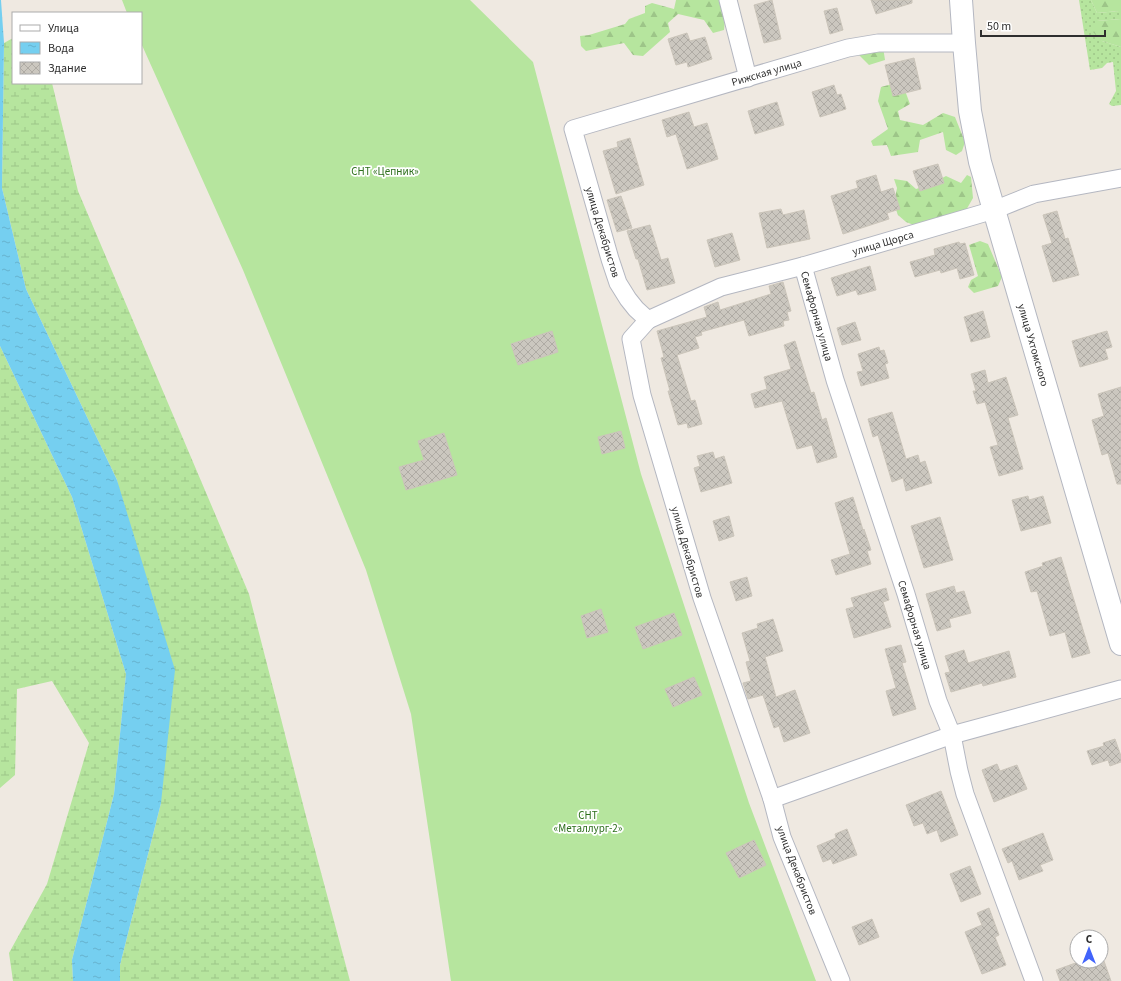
<svg xmlns="http://www.w3.org/2000/svg" width="1121" height="981" font-family="'Source Sans 3',sans-serif">
	<style>
		.grass { fill: url(#grass-dots) }
		.forest { fill: url(#forest-firs) }
		.wetland { fill: url(#wetland-marsh) }
		.garden { fill: #b6e59e }
		.water { fill: url(#water-ripples) }
		.building { fill: url(#building-cross-hatch); stroke: #cbc5ba }
		.lines { fill: none; stroke-linecap: round; stroke-linejoin: round }
		.street-casing { stroke: #b4b7c1; stroke-width: 19 }
		.secondary-casing { stroke: #b4b7c1; stroke-width: 24 }
		.street { stroke: #fff; stroke-width: 17 }
		.secondary { stroke: #fff; stroke-width: 22 }
		.labels { text-anchor: middle; stroke-width: 3.5; stroke-linejoin: round; paint-order: stroke }
		.street-label { font-size: 11px; fill: #2e2e2e; stroke: #fff }
		.park-label { font-size: 11px; fill: #2c6e1b; stroke: #fff }
	</style>
	<defs>
		<pattern id="grass-dots" width="8" height="8" patternUnits="userSpaceOnUse"><rect width="8" height="8" fill="#b6e59e"/><path d="M2 2h.1M6 6h.1" fill="none" stroke="#9dc588" stroke-width="1.8" stroke-linecap="round"/></pattern>
		<pattern id="forest-firs" width="22" height="20" patternUnits="userSpaceOnUse"><rect width="22" height="20" fill="#b6e59e"/><path d="M5 1l3.5 6h-7zM16 11l3.5 6h-7z" fill="#9dc588"/></pattern>
		<pattern id="wetland-marsh" width="20" height="14" patternUnits="userSpaceOnUse"><rect width="20" height="14" fill="#b6e59e"/><path d="M1 5h8M5 5V1M11 12h8M15 12V8" fill="none" stroke="#9dc588"/></pattern>
		<pattern id="water-ripples" width="26" height="14" patternUnits="userSpaceOnUse"><rect width="26" height="14" fill="#75cff0"/><path d="M2 4q2-2 4 0t4 0M15 11q2-2 4 0t4 0" fill="none" stroke="#66b2ce"/></pattern>
		<pattern id="building-cross-hatch" width="8" height="8" patternUnits="userSpaceOnUse"><rect width="8" height="8" fill="#cbc7bf"/><path d="M0 0l8 8M0 8l8-8" fill="none" stroke="#afaba4"/></pattern>
	</defs>
	<rect width="100%" height="100%" fill="#efe9e1"/>
	<!-- grass -->
	<polygon class="grass" points="1079,0 1091,0 1097,13 1119,11 1119,0 1121,0 1121,19 1097,21 1102,41 1121,47 1121,105 1112,106 1109,104 1116,91 1113,62 1107,63 1102,68 1090,70"/>
	<!-- forest -->
	<g class="forest">
		<polygon points="676,0 737,0 739,10 725,20 724,30 713,33 704,20 678,14 668,23 670,32 643,56 633,55 624,43 586,51 581,46 580,36 589,35 625,24 629,19 645,13 645,6 652,3 674,9"/>
		<polygon points="1091,0 1119,0 1119,11 1097,13"/>
		<polygon points="1121,19 1121,47 1102,41 1091,30 1097,21"/>
		<polygon points="883,47 885,60 869,65 855,51"/>
		<polygon points="892,84 904,88 910,104 898,111 900,120 923,125 943,113 955,117 965,142 962,151 956,155 946,150 943,132 920,140 918,152 891,156 887,145 873,146 871,141 888,129 878,101 881,87"/>
		<polygon points="967,175 971,177 973,198 965,212 919,227 906,222 898,215 894,204 897,188 894,179 907,181 916,189 929,185 946,176 961,183"/>
		<polygon points="980,241 988,244 1002,277 998,286 974,293 968,287 971,280 978,276 969,245"/>
	</g>
	<!-- wetland -->
	<g class="wetland">
		<polygon points="13,38 13,83 52,83 78,191 249,594 307,820 350,981 120,981 120,965 161,803 117,480 26,289 2,188 4,43"/>
		<polygon points="0,346 72,497 126,674 114,794 72,960 73,981 13,981 9,953 47,884 89,743 52,681 17,689 15,775 0,788"/>
	</g>
	<!-- garden -->
	<polygon class="garden" points="122,0 470,0 533,62 641,474 749,803 816,981 451,981 411,714 366,570 243,270 141,43 141,13 127,13"/>
	<!-- water -->
	<polygon class="water" points="0,0 1,0 4,43 2,188 26,289 117,480 175,670 161,803 120,965 120,981 73,981 72,960 114,794 126,674 72,497 0,346"/>
	<!-- building -->
	<g class="building">
		<polygon points="772,0 781,39 764,43 754,5"/>
		<polygon points="871,0 912,0 912,3 876,14"/>
		<polygon points="837,8 843,30 830,34 824,11"/>
		<polygon points="687,33 690,41 705,37 712,59 688,67 687,62 676,65 668,39"/>
		<polygon points="914,58 921,89 893,96 885,65"/>
		<polygon points="834,85 837,95 841,94 846,109 820,117 812,92"/>
		<polygon points="777,102 784,125 755,134 748,111"/>
		<polygon points="689,112 694,127 707,123 718,159 687,169 676,134 667,137 662,120"/>
		<polygon points="630,138 644,185 616,194 603,151 618,147 617,142"/>
		<polygon points="938,164 944,183 920,191 913,171"/>
		<polygon points="876,175 881,192 893,188 900,209 887,213 889,219 843,234 831,196 858,188 856,181"/>
		<polygon points="621,196 632,228 617,232 607,200"/>
		<polygon points="781,209 783,215 804,210 810,239 767,248 759,213"/>
		<polygon points="1057,211 1065,239 1068,238 1079,275 1053,282 1042,246 1052,243 1043,215"/>
		<polygon points="650,225 661,260 668,258 675,283 647,290 638,259 636,259 627,231"/>
		<polygon points="732,233 740,260 715,267 707,240"/>
		<polygon points="959,242 960,244 965,243 974,275 960,279 957,268 941,273 940,270 915,277 910,262 935,255 934,249"/>
		<polygon points="870,266 876,290 858,295 856,290 837,296 831,278"/>
		<polygon points="783,282 791,311 787,312 789,320 783,321 784,326 749,336 744,320 701,332 702,335 695,337 699,348 677,355 691,401 695,400 702,424 688,428 687,423 678,425 668,391 670,391 661,358 664,357 657,331 707,317 704,307 718,302 720,310 771,294 769,286"/>
		<polygon points="983,311 990,337 971,342 964,317"/>
		<polygon points="855,322 861,340 842,345 837,328"/>
		<polygon points="552,331 558,352 518,365 511,344"/>
		<polygon points="1107,331 1112,347 1105,349 1108,359 1080,367 1072,341"/>
		<polygon points="795,341 811,393 814,392 822,420 826,418 837,457 817,463 812,445 797,449 782,401 755,408 751,394 767,389 764,377 791,369 784,345"/>
		<polygon points="879,347 880,351 884,350 888,363 885,364 889,378 861,386 857,372 863,371 858,354"/>
		<polygon points="985,370 988,383 1006,377 1018,415 1008,418 1023,469 999,476 990,447 998,445 985,402 977,404 973,391 976,391 971,374"/>
		<polygon points="1121,387 1121,484 1117,484 1108,453 1102,455 1092,420 1104,416 1098,394"/>
		<polygon points="892,412 906,459 918,455 920,463 925,461 932,483 906,491 903,478 892,482 878,435 873,437 868,419"/>
		<polygon points="621,431 625,448 602,454 598,437"/>
		<polygon points="444,433 457,475 406,490 399,467 424,460 418,441"/>
		<polygon points="713,452 715,459 724,456 732,483 701,492 694,468 700,466 697,456"/>
		<polygon points="1028,496 1029,500 1043,496 1051,523 1021,531 1012,500"/>
		<polygon points="853,497 863,530 864,529 871,550 867,551 871,564 836,575 831,560 850,554 835,503"/>
		<polygon points="729,516 734,536 719,541 713,521"/>
		<polygon points="940,517 953,560 924,568 911,526"/>
		<polygon points="1061,557 1090,653 1072,658 1065,632 1050,636 1037,591 1031,592 1025,572 1043,566 1042,563"/>
		<polygon points="747,577 752,596 736,601 730,582"/>
		<polygon points="954,586 956,593 964,591 971,613 949,619 951,627 937,631 926,594"/>
		<polygon points="886,588 889,600 883,602 891,627 854,638 846,609 854,607 851,598"/>
		<polygon points="601,609 608,632 587,638 581,616"/>
		<polygon points="674,613 682,635 643,649 635,627"/>
		<polygon points="773,619 783,651 765,657 776,697 795,690 810,733 784,742 779,726 774,728 763,695 748,699 743,683 751,681 746,662 750,661 742,633 758,628 757,624"/>
		<polygon points="901,645 906,662 902,663 916,709 893,716 886,691 896,688 885,649"/>
		<polygon points="964,650 968,663 1009,651 1016,677 983,686 982,683 951,692 945,673 950,672 945,656"/>
		<polygon points="694,677 702,695 673,707 665,689"/>
		<polygon points="1115,739 1121,756 1121,762 1110,766 1108,760 1092,765 1087,751 1104,746 1103,743"/>
		<polygon points="997,764 1000,771 1017,765 1027,789 994,802 982,770"/>
		<polygon points="941,791 958,835 941,842 937,830 927,834 923,823 914,826 906,805"/>
		<polygon points="847,829 857,855 833,864 831,859 823,862 817,846 836,838 835,834"/>
		<polygon points="1043,833 1053,860 1040,865 1043,871 1019,880 1012,861 1008,863 1002,849"/>
		<polygon points="754,840 766,865 739,878 726,853"/>
		<polygon points="970,866 981,894 961,902 950,874"/>
		<polygon points="989,908 999,935 995,937 1006,965 982,974 965,932 982,925 977,913"/>
		<polygon points="872,919 879,937 859,945 852,927"/>
		<polygon points="1081,961 1104,961 1111,981 1060,981 1056,970"/>
	</g>
	<g class="lines">
		<defs>
			<g id="street">
				<polyline points="728,0 748,78"/>
				<path id="s1" d="M803,266l32,114 71,214 32,107 14,34 7,36 6,23 69,187"/>
				<path id="s2" d="M648,320l73,-33 82,-21 191,-56 40,-16 87,-16"/>
				<polyline points="772,799 952,735 1121,689"/>
				<path id="s3" d="M841,981l-59,-144 -10,-38 -70,-201 -60,-203 -11,-56 17,-19 -12,-11 -8,-10 -10,-16 -8,-24 -37,-130 275,-81 30,-5h86"/>
			</g>
			<g id="secondary">
				<path id="s4" d="M961,0l3,43 6,68 10,51 141,482"/>
			</g>
		</defs>
		<!-- street casing -->
		<use href="#street" class="street-casing"/>
		<!-- secondary casing -->
		<use href="#secondary" class="secondary-casing"/>
		<!-- street -->
		<use href="#street" class="street"/>
		<!-- secondary -->
		<use href="#secondary" class="secondary"/>
	</g>
	<g class="labels">
		<!-- street labels -->
		<g class="street-label">
			<text dy="4" stroke="none"><textPath href="#s3" startOffset="1112">Рижская улица</textPath></text>
			<text transform="translate(603 232) rotate(73)" y="4">улица Декабристов</text>
			<text dy="4" stroke="none"><textPath href="#s2" startOffset="248">улица Щорса</textPath></text>
			<text dy="4" stroke="none"><textPath href="#s1" startOffset="52">Семафорная улица</textPath></text>
			<text dy="4" stroke="none"><textPath href="#s4" startOffset="354">улица Ухтомского</textPath></text>
			<text transform="translate(688 552) rotate(74)" y="4">улица Декабристов</text>
			<text dy="4" stroke="none"><textPath href="#s1" startOffset="376">Семафорная улица</textPath></text>
			<text transform="translate(797 870) rotate(69)" y="4">улица Декабристов</text>
		</g>
		<!-- park labels -->
		<g class="park-label">
			<text x="385" y="175">СНТ «Цепник»</text>
			<text x="588" y="819">СНТ<tspan x="588" dy="13">«Металлург-2»</tspan></text>
		</g>
	</g>
	<!-- legend -->
	<rect x="12" y="12" width="130" height="72" fill="#ffffff" stroke="#ababab"/>
	<rect x="20" y="25" width="20" height="6" fill="#ffffff" stroke="#ababab"/>
	<text x="48" y="32" font-size="12" fill="#2e2e2e">Улица</text>
	<rect x="20" y="42" width="20" height="12" fill="url(#water-ripples)" stroke="#ababab"/>
	<text x="48" y="52" font-size="12" fill="#2e2e2e">Вода</text>
	<rect x="20" y="62" width="20" height="12" fill="url(#building-cross-hatch)" stroke="#ababab"/>
	<text x="48" y="72" font-size="12" fill="#2e2e2e">Здание</text>
	<!-- north arrow -->
	<g transform="translate(1089 949)"><circle r="19" fill="#ffffff" stroke="#ababab"/>
	<path d="M0-3L7 15L0 10L-7 15Z" fill="#4264fb"/>
	<text y="-6" font-size="11" font-weight="bold" text-anchor="middle" fill="#2e2e2e">С</text>
	</g>
	<!-- scale -->
	<path d="M981 30v6h124v-6" fill="none" stroke="#2e2e2e" stroke-width="2"/>
	<text x="987" y="30" font-size="12" fill="#2e2e2e" stroke="#ffffff" stroke-width="3" paint-order="stroke">50 m</text>
</svg>
